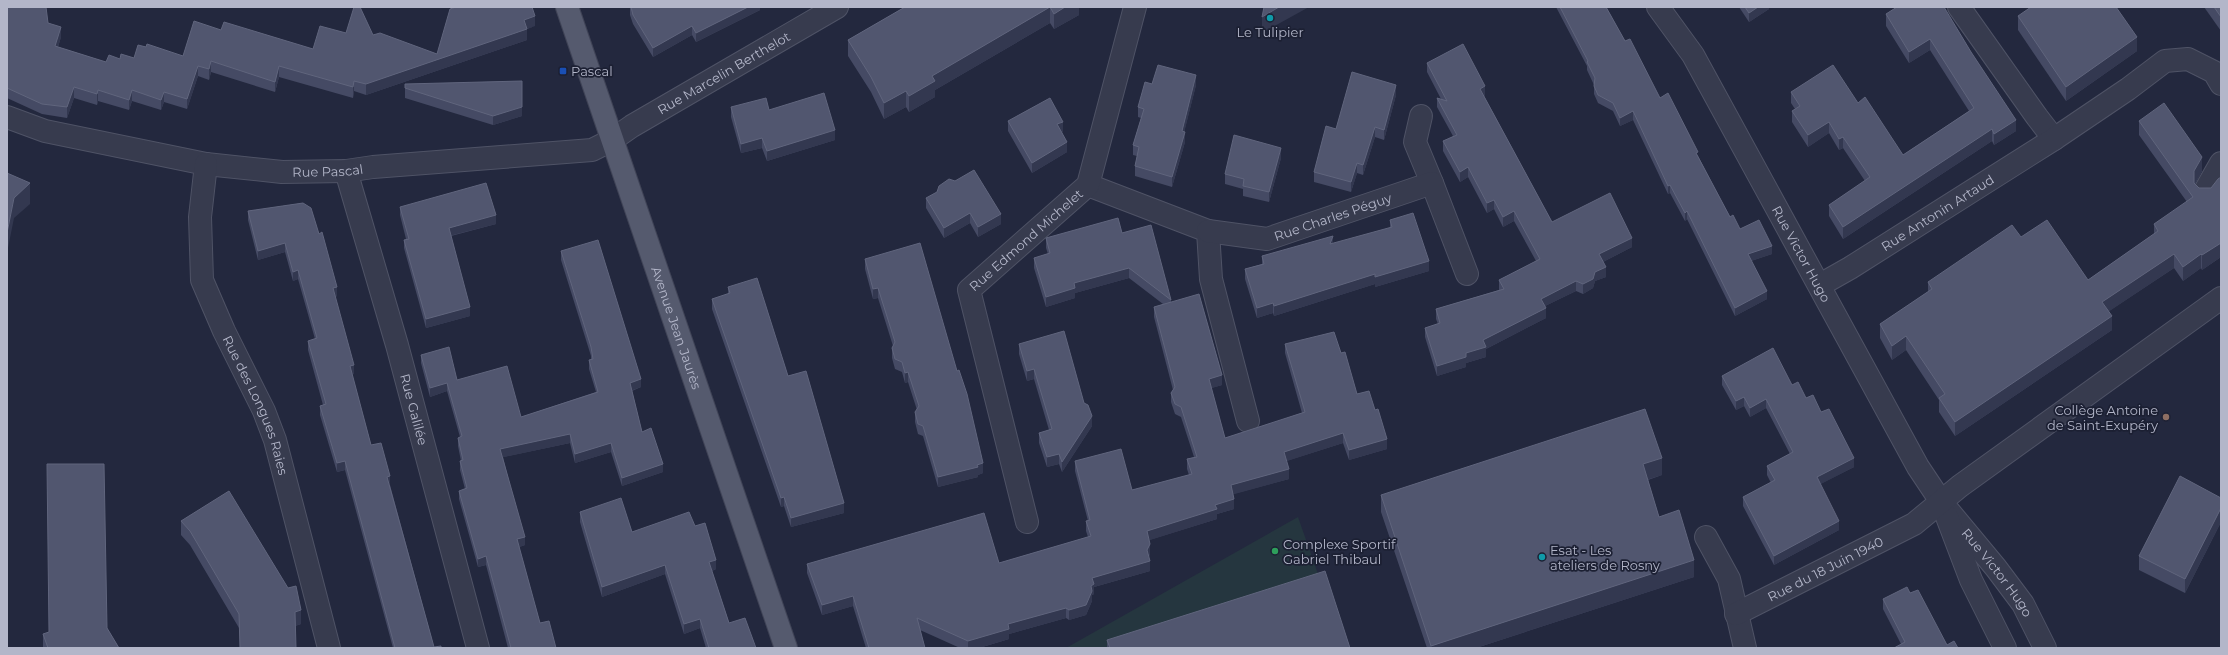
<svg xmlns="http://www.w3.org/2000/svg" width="2228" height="655" font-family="Montserrat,sans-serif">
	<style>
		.green { fill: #25363f }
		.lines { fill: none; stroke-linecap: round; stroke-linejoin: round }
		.minor-casing { stroke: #4f5366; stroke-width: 24 }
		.major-casing { stroke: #404457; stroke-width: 24 }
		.minor { stroke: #373b4e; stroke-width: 22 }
		.major { stroke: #555a6e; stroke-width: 22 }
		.wall { fill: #454a64 }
		.shaded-wall { fill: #333850 }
		.building { fill: #51566f; stroke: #60657d }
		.culture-dot { fill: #0f9aa8; stroke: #1c2033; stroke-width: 1.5 }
		.transit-dot { fill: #1a4fb4; stroke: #1c2033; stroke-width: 1.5 }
		.education-dot { fill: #8d6e63; stroke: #1c2033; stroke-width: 1.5 }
		.leisure-dot { fill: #2e9e5b; stroke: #1c2033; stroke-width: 1.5 }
		.labels { text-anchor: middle; stroke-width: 3.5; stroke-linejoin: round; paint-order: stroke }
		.poi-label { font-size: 13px; fill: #b3b6c9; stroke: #1c2033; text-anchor: start }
		.street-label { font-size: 13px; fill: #b3b6c9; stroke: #1c2033 }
	</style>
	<rect width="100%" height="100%" fill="#23283e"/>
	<!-- green -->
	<polygon class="green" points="1298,517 1344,648 1066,648"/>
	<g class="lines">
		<defs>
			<g id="minor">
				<path id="s1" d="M1658,7l35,48 225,412 24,36 54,65 27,36 22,44"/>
				<polyline points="1959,7 2037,117 2054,139"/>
				<polyline points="1421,116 1415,142 1432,183"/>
				<path id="s2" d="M7,117l38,14 161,33 76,8 64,-1 27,-4 219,-17 20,-10 20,-14 205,-119"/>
				<path id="s3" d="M206,164l-6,53 2,63 22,51 40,80 11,29 54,208"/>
				<path id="s4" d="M346,171l51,174 81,303"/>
				<polyline points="1088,185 1208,231 1211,279 1248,421"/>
				<polyline points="2205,191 2221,163"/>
				<path id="s5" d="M1208,231l59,8 165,-56 35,91"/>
				<path id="s6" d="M1820,285l30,-17 204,-129 74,-50 37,-28 23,-2 26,13 7,12"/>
				<polyline points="1947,517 1971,580 2005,648"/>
				<path id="s7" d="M1027,522l-58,-232 119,-105 47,-178"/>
				<polyline points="1706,537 1729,579 1745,648"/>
				<path id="s8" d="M1736,614l178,-90 46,-38 261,-188"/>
			</g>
			<g id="major">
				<path id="s9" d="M567,7l219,641"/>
			</g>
		</defs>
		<!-- minor casing -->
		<use href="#minor" class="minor-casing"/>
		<!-- major casing -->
		<use href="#major" class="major-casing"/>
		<!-- minor -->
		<use href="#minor" class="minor"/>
		<!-- major -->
		<use href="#major" class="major"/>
	</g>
	<!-- wall -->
	<g class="wall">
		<polygon points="7,7 48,23 61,37 58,47 106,62 120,59 134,58 146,47 183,56 221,30 313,49 346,33 373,35 437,54 535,26 527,29 527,40 366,95 354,91 353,98 279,77 275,92 211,72 209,80 198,76 187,109 164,102 161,110 132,101 129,110 98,101 97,105 74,98 67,118 42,114 7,98"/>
		<polygon points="630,7 760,7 760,10 696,42 692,35 653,57 633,24 630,15"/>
		<polygon points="905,7 1079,7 1079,15 1054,29 1050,23 935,90 935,97 909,112 906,107 884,119 871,92 848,56 848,40"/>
		<polygon points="1556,7 1606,7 1625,41 1660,98 1698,156 1730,217 1740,229 1772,254 1751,261 1767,299 1735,316 1687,219 1685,221 1670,193 1668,194 1633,120 1620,126 1613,111 1598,103 1594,94 1594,85 1587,70 1587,66"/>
		<polygon points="1739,7 1769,7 1769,9 1749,22"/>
		<polygon points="1912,7 2016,131 1994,145 1992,141 1843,239 1829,216 1829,205 1865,181 1843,148 1839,150 1829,133 1808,147 1792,122 1792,111 1795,109 1791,103 1791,92 1858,103 1903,155 1969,111 1930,50 1909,63 1886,26 1886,14"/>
		<polygon points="2204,7 2221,7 2221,31"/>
		<polygon points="2018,16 2137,51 2066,101 2018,30"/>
		<polygon points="1427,63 1485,96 1484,96 1552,222 1632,247 1603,262 1606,277 1595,281 1593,288 1583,294 1576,291 1545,306 1546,318 1486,349 1486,357 1466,363 1466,367 1437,376 1425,337 1425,328 1438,324 1436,319 1436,309 1499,290 1499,280 1536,261 1514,221 1503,227 1494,209 1487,213 1468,177 1460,182 1443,151 1443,141 1453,136 1437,107 1437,98 1441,99 1427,72"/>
		<polygon points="1152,84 1196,85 1184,132 1185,142 1172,187 1135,176 1135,166 1137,156 1133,155 1133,145 1141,118 1138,117 1138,107"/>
		<polygon points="405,88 522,116 493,125 405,98"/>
		<polygon points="1396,95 1384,140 1375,137 1363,175 1357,173 1351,192 1314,182 1314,172 1336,129"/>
		<polygon points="731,107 769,110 835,140 767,161 762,148 741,153 731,117"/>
		<polygon points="1008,121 1063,132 1062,132 1067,152 1032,173 1008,131"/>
		<polygon points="2139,121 2202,171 2195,184 2199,188 2211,188 2221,177 2221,257 2202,270 2201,268 2183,281 2174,268 2109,311 2112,330 1955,436 1939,412 1939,400 1906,350 1892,360 1880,338 1880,324 1928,292 1928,282 2021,237 2088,280 2154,234 2154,224 2187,202 2139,135"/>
		<polygon points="1281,158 1269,202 1243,196 1243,189 1225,184 1225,174"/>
		<polygon points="926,198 1001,224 978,237 970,223 944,238 926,208"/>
		<polygon points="303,203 337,296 335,297 354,374 352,374 371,445 390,485 434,647 441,648 393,648 345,470 337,472 320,415 320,406 323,405 308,350 308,341 315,339 298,279 293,281 285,252 258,260 248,220 248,211"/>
		<polygon points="400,207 496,224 451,236 470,316 426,328 404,248 404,240 406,239 400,215"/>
		<polygon points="1390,220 1429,271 1375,287 1375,284 1274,316 1273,313 1257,318 1245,279 1245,269 1262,264 1262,256 1333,244 1390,228"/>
		<polygon points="1122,233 1171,300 1171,302 1222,385 1211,388 1225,438 1302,413 1285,353 1285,344 1341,353 1357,394 1375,410 1387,449 1349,460 1343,443 1286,461 1289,479 1233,494 1234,509 1217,514 1217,519 1149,540 1150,554 1149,557 1150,571 1094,587 1094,594 1092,595 1092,601 1086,615 1069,620 1066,618 1009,634 1009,639 979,648 960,648 920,630 925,648 866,648 853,606 822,615 807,573 807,564 999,563 1088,537 1086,531 1086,521 1088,521 1075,471 1075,461 1132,490 1189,475 1187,469 1187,459 1194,457 1181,417 1175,414 1171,402 1171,393 1173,390 1154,317 1154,307 1163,304 1129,278 1075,293 1075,298 1046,307 1034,268 1034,258 1048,254 1046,248 1046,238"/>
		<polygon points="561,251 641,387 632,391 642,432 663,472 622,486 611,452 575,463 570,443 503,457 525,545 519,547 540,623 556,648 508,648 486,565 478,567 459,499 459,491 465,489 460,470 460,461 461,461 458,446 458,438 460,437 447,391 430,397 421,363 421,355 457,380 521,417 596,392 589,369 589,360 591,360 591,356 561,260"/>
		<polygon points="865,259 983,473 978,475 978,477 938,487 923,436 918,434 915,422 915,412 917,410 908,382 905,383 902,372 895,369 892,358 892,348 893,346 878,298 873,299 865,269"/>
		<polygon points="728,287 788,376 844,513 791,527 784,506 781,507 712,309 712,299 728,294"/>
		<polygon points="1019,344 1084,403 1092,426 1062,472 1059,464 1047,467 1039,443 1039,433 1049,430 1034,379 1027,381 1019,354"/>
		<polygon points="1722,376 1792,385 1821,412 1854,467 1820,484 1839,530 1774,565 1743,506 1743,497 1771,483 1767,475 1767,466 1790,454 1766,408 1750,417 1744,406 1736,410 1722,385"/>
		<polygon points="1662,475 1648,480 1659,517 1694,577 1476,648 1427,648 1381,512 1381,495"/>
		<polygon points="2221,498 2221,522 2185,593 2139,570 2139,556"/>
		<polygon points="580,512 632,532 695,526 716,569 712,571 729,623 756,648 706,648 700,628 684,634 665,574 602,597 580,522"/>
		<polygon points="181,521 301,624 295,626 239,628 190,545 181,535"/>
		<polygon points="1910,593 1947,645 1901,644 1883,609 1883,599"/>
		<polygon points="107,628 119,648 43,648 43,634"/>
		<polygon points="1107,640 1350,648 1107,648"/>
	</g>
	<!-- shaded-wall -->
	<g class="shaded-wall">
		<polygon points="748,7 760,7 760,10 696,42 696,33"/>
		<polygon points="1050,7 1050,23 935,90 935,97 909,112 909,96 932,76"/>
		<polygon points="1065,7 1079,7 1079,15 1054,29 1054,14"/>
		<polygon points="1279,7 1309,7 1262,33 1262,17"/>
		<polygon points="1758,7 1769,7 1769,9 1749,22 1749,13"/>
		<polygon points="535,16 535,26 524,30 524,20"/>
		<polygon points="692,26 692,35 653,57 653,48"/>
		<polygon points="61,27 61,37 55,56 55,46"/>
		<polygon points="527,29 527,40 366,95 366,84"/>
		<polygon points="2137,37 2137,51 2066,101 2066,87"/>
		<polygon points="1930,39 1930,50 1909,63 1909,52"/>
		<polygon points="211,61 211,72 209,80 209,69"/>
		<polygon points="198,66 198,76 187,109 187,99"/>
		<polygon points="279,66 279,77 275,92 275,82"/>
		<polygon points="1196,75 1196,85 1182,141 1182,131"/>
		<polygon points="354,81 354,91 353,98 353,87"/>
		<polygon points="1396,85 1396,95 1384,140 1384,130"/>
		<polygon points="1485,86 1485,96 1480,98 1480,89"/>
		<polygon points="74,87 74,98 67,118 67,107"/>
		<polygon points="98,90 98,101 97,105 97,94"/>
		<polygon points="132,90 132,101 129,110 129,100"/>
		<polygon points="906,91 906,107 884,119 884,103"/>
		<polygon points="164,92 164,102 161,110 161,100"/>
		<polygon points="522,107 522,116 493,125 493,116"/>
		<polygon points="1633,111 1633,120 1620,126 1620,118"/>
		<polygon points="2016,120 2016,131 1994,145 1994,134"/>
		<polygon points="1063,122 1063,132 1057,134 1057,124"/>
		<polygon points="1829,122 1829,133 1808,147 1808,135"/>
		<polygon points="1375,127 1375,137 1363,175 1363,165"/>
		<polygon points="1992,129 1992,141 1843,239 1843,227"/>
		<polygon points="835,130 835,140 767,161 767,151"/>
		<polygon points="1185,132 1185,142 1172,187 1172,177"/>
		<polygon points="1843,137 1843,148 1839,150 1839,139"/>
		<polygon points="762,138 762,148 741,153 741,144"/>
		<polygon points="1067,142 1067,152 1032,173 1032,163"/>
		<polygon points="1281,148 1281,158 1269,202 1269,192"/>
		<polygon points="2202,157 2202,171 2194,185 2194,171"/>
		<polygon points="1357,163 1357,173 1351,192 1351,182"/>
		<polygon points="1468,167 1468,177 1460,182 1460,172"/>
		<polygon points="30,183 30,204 14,218 7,253 7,233 14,198"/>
		<polygon points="1670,185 1670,193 1668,194 1668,186"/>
		<polygon points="1494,200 1494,209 1487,213 1487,203"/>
		<polygon points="1514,211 1514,221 1503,227 1503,217"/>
		<polygon points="1687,211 1687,219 1685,221 1685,213"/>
		<polygon points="970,213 970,223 944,238 944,228"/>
		<polygon points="1001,214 1001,224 978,237 978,227"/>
		<polygon points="496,215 496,224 449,236 449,228"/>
		<polygon points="1333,236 1333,246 1330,244"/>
		<polygon points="1632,238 1632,247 1599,264 1599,254"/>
		<polygon points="285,243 285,252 258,260 258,251"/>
		<polygon points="2221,243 2221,257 2202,270 2202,255"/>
		<polygon points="1772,246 1772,254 1748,262 1748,254"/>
		<polygon points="2174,254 2174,268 2102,316 2102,302"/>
		<polygon points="2201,254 2201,268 2183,281 2183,267"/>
		<polygon points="1429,261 1429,271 1375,287 1375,277"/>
		<polygon points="1606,267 1606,277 1595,281 1593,288 1583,294 1583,284 1595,272"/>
		<polygon points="1129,268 1129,278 1075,293 1075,298 1046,307 1046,297 1074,283"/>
		<polygon points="298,270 298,279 293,281 293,272"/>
		<polygon points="1375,274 1375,284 1274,316 1274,306"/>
		<polygon points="1576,281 1576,291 1541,308 1541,299"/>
		<polygon points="337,287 337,296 333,297 333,288"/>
		<polygon points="878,288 878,298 873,299 873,289"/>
		<polygon points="1767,291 1767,299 1735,316 1735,308"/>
		<polygon points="1273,303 1273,313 1257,318 1257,308"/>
		<polygon points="470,307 470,316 426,328 426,319"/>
		<polygon points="1546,308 1546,318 1486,349 1486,357 1466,363 1466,367 1437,376 1437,366 1466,353 1483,340"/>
		<polygon points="2112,316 2112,330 1955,436 1955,422"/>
		<polygon points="1906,336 1906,350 1892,360 1892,346"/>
		<polygon points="354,365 354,374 350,375 350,366"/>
		<polygon points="1034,369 1034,379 1027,381 1027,371"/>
		<polygon points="908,372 908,382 905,383 905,373"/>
		<polygon points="1222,375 1222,385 1209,389 1209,379"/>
		<polygon points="641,379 641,387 630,391 630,383"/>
		<polygon points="447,383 447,391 430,397 430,388"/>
		<polygon points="1744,397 1744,406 1736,410 1736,401"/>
		<polygon points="1766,399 1766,408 1750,417 1750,408"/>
		<polygon points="1092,416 1092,426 1062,472 1062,462"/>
		<polygon points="1343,433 1343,443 1284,462 1284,452"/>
		<polygon points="570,434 570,443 500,458 500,449"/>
		<polygon points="1387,439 1387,449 1349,460 1349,450"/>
		<polygon points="611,443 611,452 575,463 575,454"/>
		<polygon points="1059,454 1059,464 1047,467 1047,457"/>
		<polygon points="1662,458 1662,475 1643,481 1643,464"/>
		<polygon points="1854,458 1854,467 1817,486 1817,477"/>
		<polygon points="345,461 345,470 337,472 337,463"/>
		<polygon points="983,463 983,473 978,475 978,477 938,487 938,477"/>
		<polygon points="663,464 663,472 622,486 622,478"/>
		<polygon points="1289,469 1289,479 1231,495 1231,485"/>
		<polygon points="390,476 390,485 387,486 387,477"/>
		<polygon points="784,497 784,506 781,507 781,498"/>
		<polygon points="1234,499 1234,509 1217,514 1217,519 1147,541 1147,531 1215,505"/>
		<polygon points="844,503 844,513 791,527 791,518"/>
		<polygon points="2221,508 2221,522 2185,593 2185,579"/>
		<polygon points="1839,521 1839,530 1774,565 1774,556"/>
		<polygon points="525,537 525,545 517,548 517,539"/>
		<polygon points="1150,544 1150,554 1147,560 1147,550"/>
		<polygon points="486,556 486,565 478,567 478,559"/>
		<polygon points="716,560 716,569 709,572 709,562"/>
		<polygon points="1694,560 1694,577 1476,648 1431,648 1431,646"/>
		<polygon points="1150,561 1150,571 1094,587 1094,594 1092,595 1092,601 1086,615 1069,620 1069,610 1091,586 1092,578"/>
		<polygon points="665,565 665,574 602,597 602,587"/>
		<polygon points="853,596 853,606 822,615 822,605"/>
		<polygon points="1066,608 1066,618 1009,634 1009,639 979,648 968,648 968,641 1008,624"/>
		<polygon points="301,610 301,624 295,626 295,612"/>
		<polygon points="700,619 700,628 684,634 684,624"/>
	</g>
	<!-- building -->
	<g class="building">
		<polygon points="7,7 46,7 48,23 61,27 55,46 106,62 109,55 120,59 121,54 134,58 138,45 146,47 147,44 183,56 194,21 221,30 224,22 313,49 320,26 346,33 354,7 360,7 373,35 380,33 437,54 450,9 456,7 532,7 535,16 524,20 527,29 366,84 354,81 353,87 279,66 275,82 211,61 209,69 198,66 187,99 164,92 161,100 132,90 129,100 98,90 97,94 74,87 67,107 42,104 7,88"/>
		<polygon points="631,7 748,7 696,33 692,26 653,48 633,15"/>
		<polygon points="905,7 1065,7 1054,14 1050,7 932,76 935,81 909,96 906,91 884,103 871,77 848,40"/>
		<polygon points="1264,7 1279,7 1262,17"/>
		<polygon points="1560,7 1606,7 1625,41 1630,39 1660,98 1668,93 1698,152 1696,153 1730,217 1733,215 1740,229 1759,220 1772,246 1748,254 1767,291 1735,308 1687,211 1685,213 1670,185 1668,186 1633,111 1620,118 1613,103 1598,95 1594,86 1595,78 1587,62 1588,61"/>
		<polygon points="1745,7 1758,7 1749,13"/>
		<polygon points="1897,7 1912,7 1912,8 1913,7 1944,7 1971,52 2016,120 1994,134 1992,129 1843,227 1829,205 1870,177 1843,137 1839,139 1829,122 1808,135 1792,111 1800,106 1791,92 1833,65 1858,103 1865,97 1903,155 1974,108 1930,39 1909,52 1886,14"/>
		<polygon points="2031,7 2116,7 2137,37 2066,87 2018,16"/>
		<polygon points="2214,7 2221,7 2221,17"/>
		<polygon points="1463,44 1485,86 1480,89 1552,222 1610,193 1632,238 1599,254 1606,267 1595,272 1593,279 1583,284 1576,281 1541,299 1546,308 1483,340 1486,347 1466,353 1466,357 1437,366 1425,328 1440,323 1436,309 1504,289 1499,280 1540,259 1514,211 1503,217 1494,200 1487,203 1468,167 1460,172 1443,141 1457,135 1437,98 1447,101 1427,63"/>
		<polygon points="1158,65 1196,75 1182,131 1185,132 1172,177 1135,166 1139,147 1133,145 1144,109 1138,107 1145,82 1152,84"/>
		<polygon points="1352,72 1396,85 1384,130 1375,127 1363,165 1357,163 1351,182 1314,172 1326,126 1336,129"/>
		<polygon points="522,81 522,107 493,116 405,88 405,84"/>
		<polygon points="824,93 835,130 767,151 762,138 741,144 731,107 766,98 769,110"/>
		<polygon points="1050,98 1063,122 1057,124 1067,142 1032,163 1008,121"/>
		<polygon points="2164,103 2202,157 2194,171 2194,183 2199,188 2211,188 2218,179 2221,177 2221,243 2202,255 2201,254 2183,267 2174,254 2102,302 2112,316 1955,422 1939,398 1945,394 1906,336 1892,346 1880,324 1932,289 1928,282 2012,225 2021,237 2047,220 2088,280 2158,231 2154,224 2193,197 2139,121"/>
		<polygon points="1234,135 1281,148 1269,192 1243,186 1244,179 1225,174"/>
		<polygon points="974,170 1001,214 978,227 970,213 944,228 926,198 937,192 939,186 949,179 955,181"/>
		<polygon points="7,173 30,183 14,198 7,233"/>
		<polygon points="486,183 496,215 449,228 470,307 426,319 404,240 409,239 400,207"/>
		<polygon points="303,203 311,208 319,234 322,232 337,287 333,288 354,365 350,366 371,445 381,443 390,476 387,477 434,647 441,646 441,648 395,648 345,461 337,463 320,406 326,404 308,341 317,338 298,270 293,272 285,243 258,251 248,211"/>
		<polygon points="1413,213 1429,261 1375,277 1375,274 1274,306 1273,303 1257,308 1245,269 1264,264 1262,256 1333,236 1330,244 1392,227 1390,220"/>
		<polygon points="1118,218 1122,233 1151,225 1171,300 1129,268 1074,283 1075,288 1046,297 1034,258 1050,253 1046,238"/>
		<polygon points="598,240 641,379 630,383 642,432 651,428 663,464 622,478 611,443 575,454 570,434 500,449 525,537 517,539 540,623 549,621 556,648 511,648 486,556 478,559 459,491 467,488 460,461 463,460 458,438 462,436 447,383 430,388 421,355 449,347 457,380 507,366 521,417 598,392 589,360 593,359 591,347 561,251"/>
		<polygon points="920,243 957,371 959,370 967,394 983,463 977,465 978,467 938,477 923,426 918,424 915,412 919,406 908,372 905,373 902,362 895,359 892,348 895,342 878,288 873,289 865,259"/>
		<polygon points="757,278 788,376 806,371 844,503 791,518 784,497 781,498 712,299 730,293 728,287"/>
		<polygon points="1199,294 1222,375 1209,379 1225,438 1305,412 1285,344 1334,332 1341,353 1345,352 1357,394 1369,391 1375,410 1378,409 1387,439 1349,450 1343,433 1284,452 1289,469 1231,485 1234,499 1215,505 1217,509 1147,531 1150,544 1147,550 1150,561 1092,578 1094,584 1091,586 1092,591 1086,605 1069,610 1066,608 1008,624 1009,629 968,641 917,618 925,648 869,648 853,596 822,605 807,564 984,513 999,563 1091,536 1086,521 1090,520 1075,461 1121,449 1132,490 1192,474 1187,459 1197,457 1181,407 1175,404 1171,393 1175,387 1154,307"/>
		<polygon points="1064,331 1084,403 1088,405 1092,416 1062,462 1059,454 1047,457 1039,433 1052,429 1034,369 1027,371 1019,344"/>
		<polygon points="1773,348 1792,385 1798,382 1806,398 1813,395 1821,412 1829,409 1854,458 1817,477 1839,521 1774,556 1743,497 1775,480 1767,466 1793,452 1766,399 1750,408 1744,397 1736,401 1722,376"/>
		<polygon points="1645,409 1662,458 1643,464 1659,517 1679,510 1694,560 1431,646 1381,495"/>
		<polygon points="47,464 104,464 107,628 119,648 48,648 43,634 49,632"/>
		<polygon points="2180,476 2221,498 2221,508 2185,579 2139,556"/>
		<polygon points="229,491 288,588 296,586 301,610 295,612 296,648 240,648 239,614 190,531 181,521"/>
		<polygon points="621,498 632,532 689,512 695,526 705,523 716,560 709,562 729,623 745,618 756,648 709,648 700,619 684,624 665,565 602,587 580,512"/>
		<polygon points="1325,571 1350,648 1110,648 1107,640"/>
		<polygon points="1907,587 1910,593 1918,590 1947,645 1954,641 1958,648 1894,648 1905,642 1883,599"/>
	</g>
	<!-- markers -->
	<g class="culture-dot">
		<circle cx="1270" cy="18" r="4"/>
		<circle cx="1542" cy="557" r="4"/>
	</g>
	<rect class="transit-dot" x="559" y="67" width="8" height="8" rx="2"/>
	<circle class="education-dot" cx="2166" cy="417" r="4"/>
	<circle class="leisure-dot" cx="1275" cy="551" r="4"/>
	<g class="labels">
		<!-- poi labels -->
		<g class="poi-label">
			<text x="1270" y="37" text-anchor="middle">Le Tulipier</text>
			<text x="571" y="76">Pascal</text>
			<text x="2158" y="415" text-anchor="end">Collège Antoine<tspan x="2158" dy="15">de Saint-Exupéry</tspan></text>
			<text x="1283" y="549">Complexe Sportif<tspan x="1283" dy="15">Gabriel Thibaul</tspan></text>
			<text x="1550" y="555">Esat - Les<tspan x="1550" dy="15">ateliers de Rosny</tspan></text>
		</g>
		<!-- street labels -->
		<g class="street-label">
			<text dy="5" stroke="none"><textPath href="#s2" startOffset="745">Rue Marcelin Berthelot</textPath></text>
			<text dy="5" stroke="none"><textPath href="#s2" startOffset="327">Rue Pascal</textPath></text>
			<text dy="5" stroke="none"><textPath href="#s6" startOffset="138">Rue Antonin Artaud</textPath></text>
			<text dy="5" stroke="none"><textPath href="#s5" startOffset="129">Rue Charles Péguy</textPath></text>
			<text dy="5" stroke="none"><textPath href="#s7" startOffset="315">Rue Edmond Michelet</textPath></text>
			<text dy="5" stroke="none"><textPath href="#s1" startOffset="286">Rue Victor Hugo</textPath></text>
			<text dy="5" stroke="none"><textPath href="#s9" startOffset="339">Avenue Jean Jaurès</textPath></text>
			<text dy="5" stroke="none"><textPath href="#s3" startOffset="253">Rue des Longues Raies</textPath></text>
			<text dy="5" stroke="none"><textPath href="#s4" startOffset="248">Rue Galilée</textPath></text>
			<text dy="5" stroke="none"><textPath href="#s8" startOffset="100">Rue du 18 Juin 1940</textPath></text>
			<text dy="5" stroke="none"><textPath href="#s1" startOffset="661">Rue Victor Hugo</textPath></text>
		</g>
	</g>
	<!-- border -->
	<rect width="2228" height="655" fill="none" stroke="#b3b6c9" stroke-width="16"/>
</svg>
